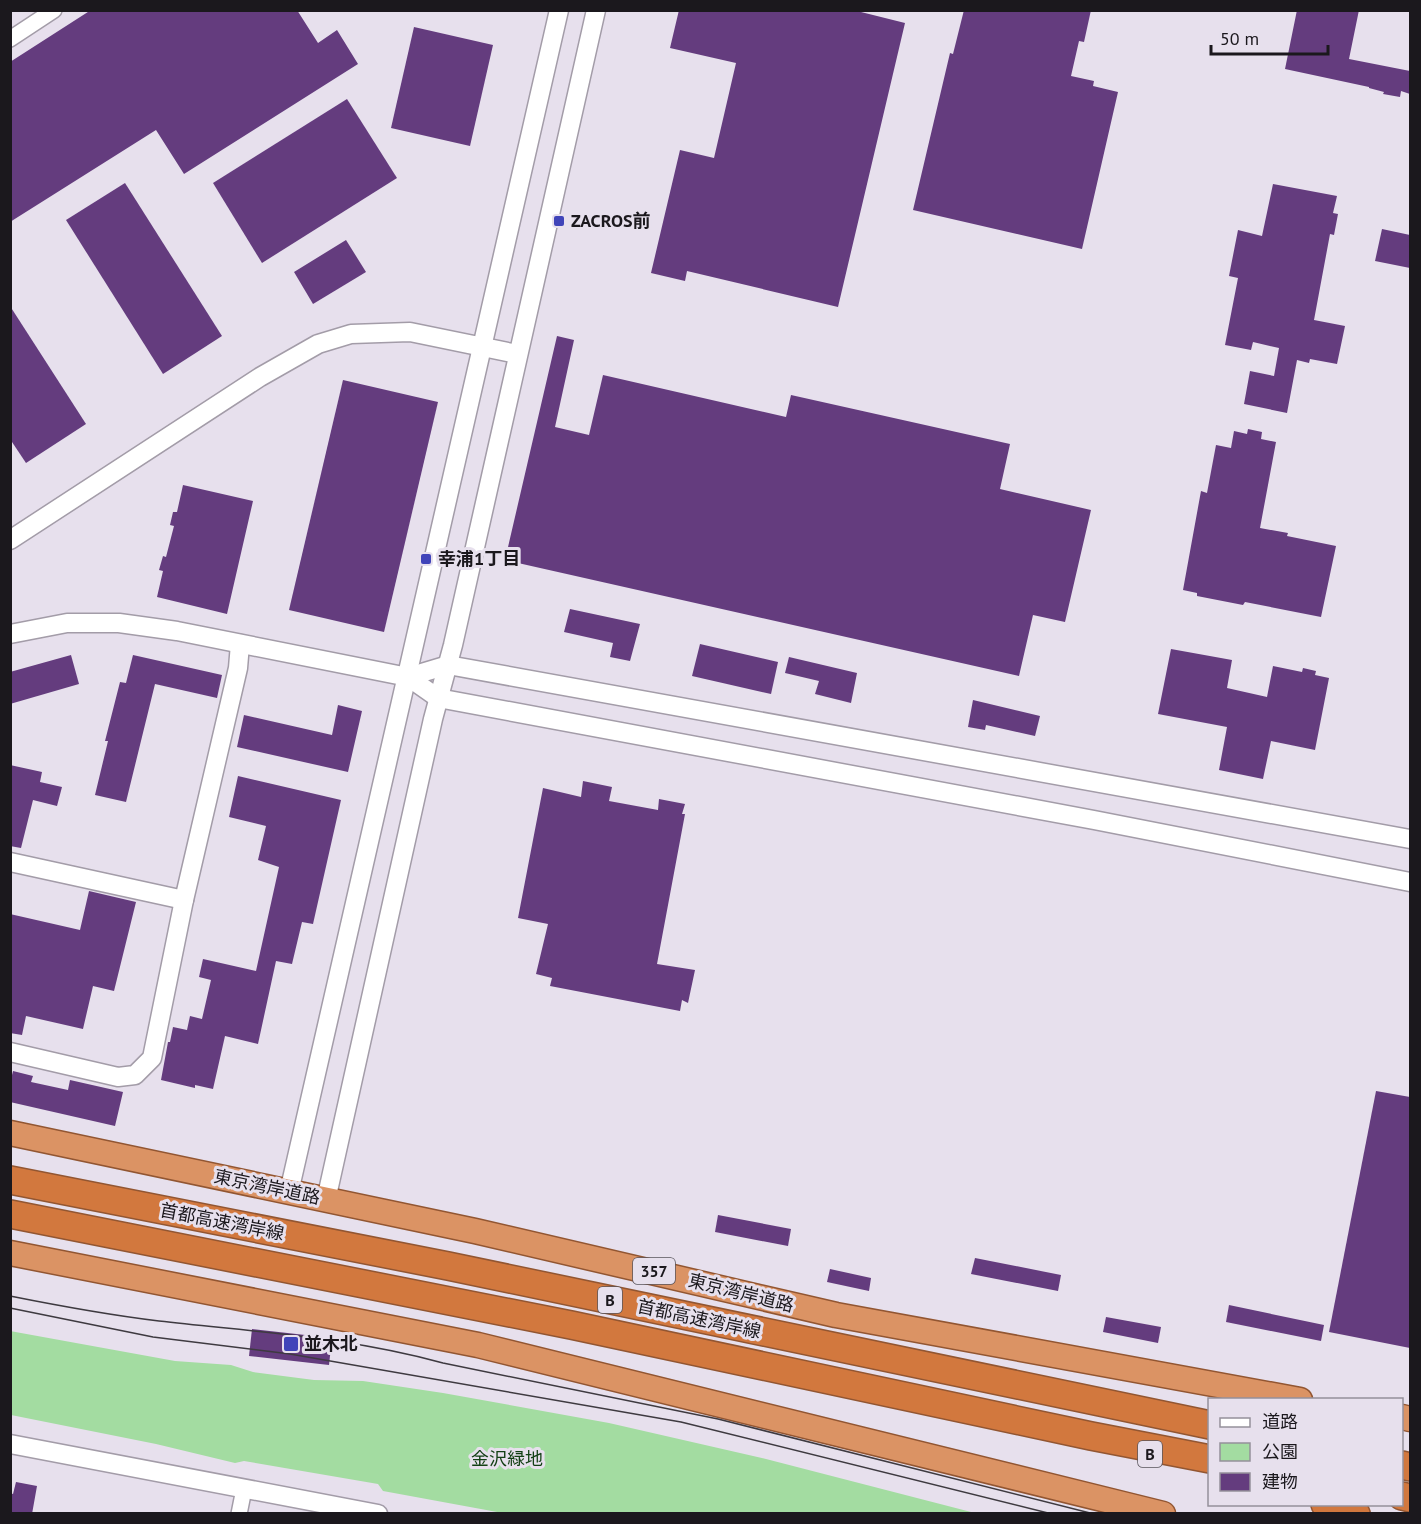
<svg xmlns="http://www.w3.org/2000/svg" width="1421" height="1524" font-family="'PT Sans','Noto Sans JP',sans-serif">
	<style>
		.green { fill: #a3dca1 }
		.building { fill: #643c7e }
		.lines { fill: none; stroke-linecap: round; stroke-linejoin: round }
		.minor-casing { stroke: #a39ca8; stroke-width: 18 }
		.tertiary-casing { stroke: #a39ca8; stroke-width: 21 }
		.trunk-casing { stroke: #925632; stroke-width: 27 }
		.motorway-casing { stroke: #925632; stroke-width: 30 }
		.minor { stroke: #fff; stroke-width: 15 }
		.tertiary { stroke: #fff; stroke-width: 18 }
		.trunk { stroke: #db9364; stroke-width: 24 }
		.motorway { stroke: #d2783e; stroke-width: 27 }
		.tram { stroke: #3e3a40; stroke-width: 1.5 }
		.poi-dot { fill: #4044b9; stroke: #e7e0ed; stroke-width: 2 }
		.labels { text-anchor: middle; stroke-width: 6; stroke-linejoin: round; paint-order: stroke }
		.shield { fill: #e7e0ed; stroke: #58545b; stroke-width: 1.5 }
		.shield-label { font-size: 16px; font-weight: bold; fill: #1b181d }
		.poi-label { font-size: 18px; font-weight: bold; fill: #1b181d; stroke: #e7e0ed; text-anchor: start }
		.street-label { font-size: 18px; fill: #1b181d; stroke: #e7e0ed }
		.park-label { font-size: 18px; fill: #134015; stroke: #e7e0ed }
	</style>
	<rect width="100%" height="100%" fill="#e7e0ed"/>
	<!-- green -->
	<polygon class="green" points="10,1331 175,1361 231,1365 253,1372 314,1380 363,1381 443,1393 609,1423 766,1459 975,1513 508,1514 383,1491 378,1484 244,1461 235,1463 156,1444 11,1415"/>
	<!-- building -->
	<g class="building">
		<polygon points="91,10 297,10 318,43 337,30 358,64 184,174 156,130 10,222 10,62"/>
		<polygon points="679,10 853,10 905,23 838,307 687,271 685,281 651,273 680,150 714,158 736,63 670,48"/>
		<polygon points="964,10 1091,10 1084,42 1079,41 1071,76 1094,81 1093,86 1118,92 1082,249 913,210 950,53 953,54"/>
		<polygon points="1297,10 1359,10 1349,59 1410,71 1410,94 1401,91 1400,97 1383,94 1384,92 1369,88 1369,87 1285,69"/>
		<polygon points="414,27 493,45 470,146 391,128"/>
		<polygon points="347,99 397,178 262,263 213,183"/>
		<polygon points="125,183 222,336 163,374 66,220"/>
		<polygon points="1273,184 1337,196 1333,213 1338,214 1334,235 1330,234 1314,320 1345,326 1337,364 1310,359 1309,363 1297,360 1287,413 1244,404 1250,371 1274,376 1279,348 1253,342 1251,350 1225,345 1238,278 1229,276 1238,230 1262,236"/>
		<polygon points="1382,229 1410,235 1410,268 1375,261"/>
		<polygon points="346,240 366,272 313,304 294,272"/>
		<polygon points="10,306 86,424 26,463 10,439"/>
		<polygon points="557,336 574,340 555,427 589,435 603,375 786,417 791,395 1010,444 1000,489 1091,510 1065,622 1033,615 1019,676 505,560"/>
		<polygon points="343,380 438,402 384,632 289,610"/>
		<polygon points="1248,429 1262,432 1261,439 1276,442 1260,528 1288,533 1287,536 1336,546 1321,617 1245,602 1243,605 1197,596 1197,593 1183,590 1201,491 1207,493 1216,445 1231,448 1234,431 1247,434"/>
		<polygon points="183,485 253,501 227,614 157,597 163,571 159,570 163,556 166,557 174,526 170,525 173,512 177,512"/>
		<polygon points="570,609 640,624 630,661 610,657 613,643 564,632"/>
		<polygon points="700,644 778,662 771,694 692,676"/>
		<polygon points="1171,649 1232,660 1227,688 1267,697 1273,666 1302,672 1303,668 1316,671 1315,675 1329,678 1315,750 1271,741 1263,779 1219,770 1227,727 1158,714"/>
		<polygon points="71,655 79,684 10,704 10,672"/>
		<polygon points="133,655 222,675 217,698 155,684 126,802 95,795 108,741 105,741 120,682 126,683"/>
		<polygon points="789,657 857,673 851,703 815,694 819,681 785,673"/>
		<polygon points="973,700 1040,716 1035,736 986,725 985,730 968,727"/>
		<polygon points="338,705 362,711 348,772 237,747 244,715 332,735"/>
		<polygon points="10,765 42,772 40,782 62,787 57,806 33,800 21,848 10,846"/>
		<polygon points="238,776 341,800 313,924 302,922 292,964 276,961 258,1044 225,1036 213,1089 195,1085 195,1088 161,1080 168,1042 170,1042 173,1027 187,1030 190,1016 202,1019 211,980 199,977 203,959 256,971 279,867 258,860 266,826 229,817"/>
		<polygon points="583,781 612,787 609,801 658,810 659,799 685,804 682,814 685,814 657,964 695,970 688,1003 682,1000 680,1011 550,986 552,978 536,974 548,924 518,918 543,788 581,797"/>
		<polygon points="89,891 136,902 114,991 93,986 83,1029 26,1016 22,1035 10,1033 10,914 80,930"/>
		<polygon points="13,1071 33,1076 31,1082 68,1090 70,1080 123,1092 115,1126 10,1102 10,1083"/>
		<polygon points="1376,1091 1410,1097 1410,1348 1329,1332"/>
		<polygon points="718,1215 791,1229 788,1246 715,1232"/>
		<polygon points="975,1258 1061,1275 1058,1291 971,1274"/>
		<polygon points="830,1269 871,1278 869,1291 827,1282"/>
		<polygon points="1229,1305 1324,1325 1321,1341 1226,1322"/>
		<polygon points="1106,1317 1161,1327 1158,1343 1103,1332"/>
		<polygon points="252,1329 332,1338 329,1365 249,1356"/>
		<polygon points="16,1482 37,1486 32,1514 10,1514 10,1493 13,1494"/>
	</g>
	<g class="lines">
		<defs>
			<g id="minor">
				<polyline points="10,39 54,10"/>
				<polyline points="239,1514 244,1489"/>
			</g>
			<g id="tertiary">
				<polyline points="10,540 260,377 318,344 351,334 410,332 517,354"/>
				<polyline points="10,634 67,623 119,623 177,631 408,677 438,698 1094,820 1410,882"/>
				<polyline points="408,677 448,665 1410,839"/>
				<polyline points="10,862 184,900"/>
				<polyline points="10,1052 118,1077 135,1075 152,1058 184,900 238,668 240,644"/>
				<polyline points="289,1192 559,10"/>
				<polyline points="326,1200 433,719 453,645 596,10"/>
				<polyline points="10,1444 378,1514"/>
			</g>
			<g id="trunk">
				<polyline points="10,1133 475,1231 836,1315 1300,1400"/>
				<polyline points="10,1253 478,1345 1163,1514"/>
				<polyline points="1402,1417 1410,1419"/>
			</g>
			<g id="motorway">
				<polyline points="10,1180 448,1266 1210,1425"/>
				<polyline points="10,1214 571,1325 1091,1436 1210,1459"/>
				<polyline points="1402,1465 1410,1467"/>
				<polyline points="1402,1496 1410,1498"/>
				<polyline points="1325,1504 1356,1514"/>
			</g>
		</defs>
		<!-- minor casing -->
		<use href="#minor" class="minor-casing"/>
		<!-- tertiary casing -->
		<use href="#tertiary" class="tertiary-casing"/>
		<!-- trunk casing -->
		<use href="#trunk" class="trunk-casing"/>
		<!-- motorway casing -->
		<use href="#motorway" class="motorway-casing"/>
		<!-- minor -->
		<use href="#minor" class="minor"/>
		<!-- tertiary -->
		<use href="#tertiary" class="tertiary"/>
		<!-- trunk -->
		<use href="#trunk" class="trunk"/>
		<!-- motorway -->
		<use href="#motorway" class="motorway"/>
		<!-- tram -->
		<g class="tram">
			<path d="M10,1296c50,10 99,19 149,25 96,11 190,16 284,42l275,56 376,95"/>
			<polyline points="10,1308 153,1337 290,1354 681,1422 1052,1514"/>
		</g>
	</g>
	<!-- markers -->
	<g class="poi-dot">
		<rect x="553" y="215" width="12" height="12" rx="3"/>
		<rect x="420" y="553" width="12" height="12" rx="3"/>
		<rect x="283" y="1336" width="16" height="16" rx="3"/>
	</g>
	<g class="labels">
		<!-- shield labels -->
		<g class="shield">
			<rect x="633" y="1258" width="42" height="26" rx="4.5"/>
			<rect x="598" y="1287" width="24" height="26" rx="4.5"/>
			<rect x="1138" y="1441" width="24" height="26" rx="4.5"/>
		</g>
		<g class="shield-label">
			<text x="654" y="1277">357</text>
			<text x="610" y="1306">B</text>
			<text x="1150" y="1460">B</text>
		</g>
		<!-- poi labels -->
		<g class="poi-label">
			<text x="571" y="227">ZACROS前</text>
			<text x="438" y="565">幸浦1丁目</text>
			<text x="304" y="1350">並木北</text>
		</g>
		<!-- street labels -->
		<g class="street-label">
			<text transform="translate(267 1187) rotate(12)" y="6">東京湾岸道路</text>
			<text transform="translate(222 1222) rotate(11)" y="6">首都高速湾岸線</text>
			<text transform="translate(741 1293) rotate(14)" y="6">東京湾岸道路</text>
			<text transform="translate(699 1319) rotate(12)" y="6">首都高速湾岸線</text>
		</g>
		<!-- park labels -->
		<g class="park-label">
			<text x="507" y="1465">金沢緑地</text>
		</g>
	</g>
	<!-- border -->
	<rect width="1421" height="1524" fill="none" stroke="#1b181d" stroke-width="24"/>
	<!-- legend -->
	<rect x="1208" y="1398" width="195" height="108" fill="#e7e0ed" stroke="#95909a" stroke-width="1.5"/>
	<rect x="1220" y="1418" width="30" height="9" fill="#ffffff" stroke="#95909a" stroke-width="1.5"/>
	<text x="1262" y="1428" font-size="18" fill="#1b181d">道路</text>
	<rect x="1220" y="1443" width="30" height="18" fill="#a3dca1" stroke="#95909a" stroke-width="1.5"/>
	<text x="1262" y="1458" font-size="18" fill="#1b181d">公園</text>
	<rect x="1220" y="1473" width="30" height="18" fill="#643c7e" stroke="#95909a" stroke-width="1.5"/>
	<text x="1262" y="1488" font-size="18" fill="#1b181d">建物</text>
	<!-- scale -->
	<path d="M1211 45v9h117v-9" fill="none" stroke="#1b181d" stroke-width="3"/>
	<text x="1220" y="45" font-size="18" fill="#1b181d" stroke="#e7e0ed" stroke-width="4.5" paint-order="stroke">50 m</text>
</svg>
